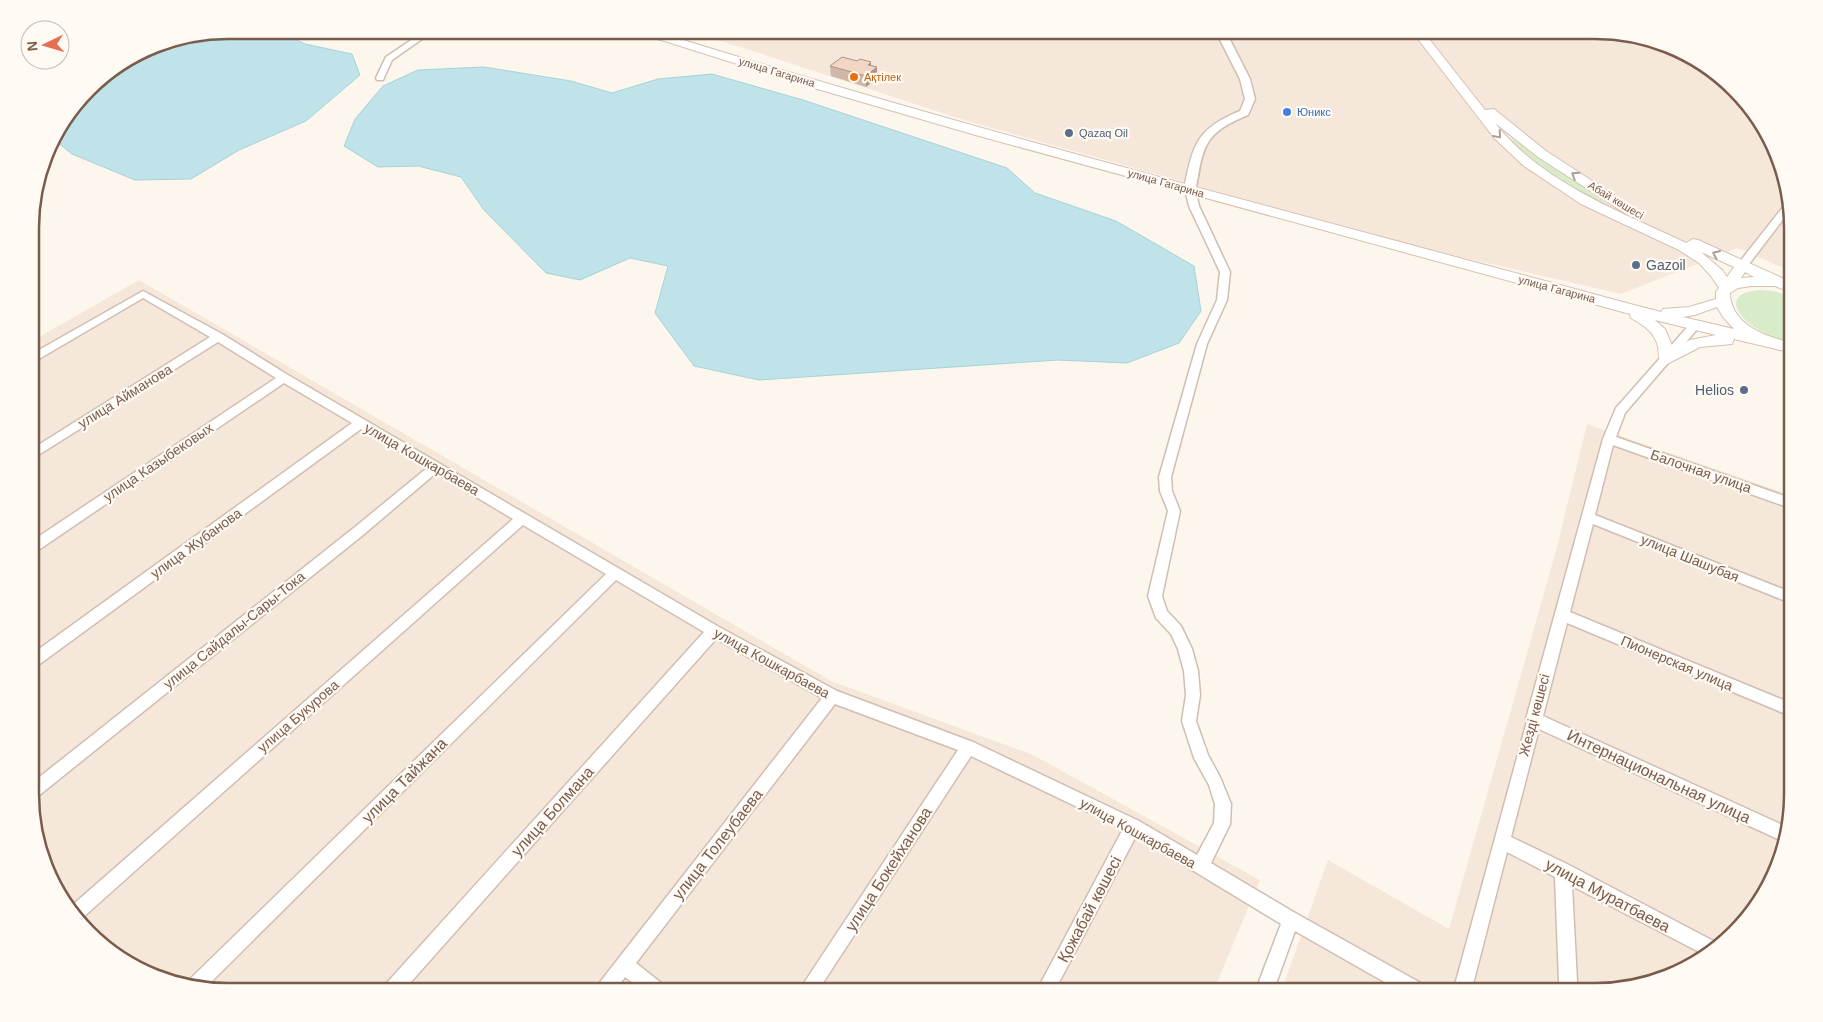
<svg xmlns="http://www.w3.org/2000/svg" width="1823" height="1022" font-family="Helvetica,sans-serif">
	<style>
		.residential { fill: #f5e8da }
		.green { fill: #d8ecc9 }
		.water { fill: #bfe3e8; stroke: #a5d3da }
		.lines { fill: none; stroke-linecap: round; stroke-linejoin: round }
		.minor-casing { stroke: #d1beb0; stroke-width: 3 }
		.tertiary-casing { stroke: #d1beb0; stroke-width: 3 }
		.secondary-casing { stroke: #d6c0b0; stroke-width: 2 }
		.minor { fill: #fff; fill-rule: evenodd }
		.tertiary { fill: #fff; fill-rule: evenodd }
		.secondary { fill: #fff; fill-rule: evenodd }
		.wall { fill: #d1b7a8 }
		.shaded-wall { fill: #aa9588 }
		.building { fill: #f3d5c3; stroke: #aa9588 }
		.oneway { stroke: #af9d94 }
		.food-dot { fill: #e8710a; stroke: #fffaf3; stroke-width: 2 }
		.shop-dot { fill: #3f7fe0; stroke: #fffaf3; stroke-width: 2 }
		.service-dot { fill: #5c6f8a; stroke: #fffaf3; stroke-width: 2 }
		.labels { text-anchor: middle; stroke-width: 4.5; stroke-linejoin: round; paint-order: stroke }
		.far-street-label { font-size: 11px; fill: #7a5c4d; stroke: #fffaf3 }
		.far-food-label { font-size: 11px; fill: #c56008; stroke: #fffaf3; text-anchor: start }
		.far-shop-label { font-size: 11px; fill: #366cbe; stroke: #fffaf3; text-anchor: start }
		.far-service-label { font-size: 11px; fill: #4e5e75; stroke: #fffaf3; text-anchor: start }
		.service-label { font-size: 14px; fill: #4e5e75; stroke: #fffaf3; text-anchor: start }
		.street-label { font-size: 14px; fill: #7a5c4d; stroke: #fffaf3 }
		.near-street-label { font-size: 16px; fill: #7a5c4d; stroke: #fffaf3 }
		.rim { fill: none; stroke: #7a5c4d; stroke-width: 2.5 }
	</style>
	<rect width="100%" height="100%" fill="#fdf6ec"/>
	<!-- residential -->
	<g class="residential">
		<polygon points="683,30 1596,30 1647,37 1694,56 1760,118 1783,164 1793,214 1793,272 1737,248 1621,294 1404,244 967,121 753,51"/>
		<polygon points="139,280 831,681 1033,755 1260,880 1213,992 227,992 177,985 129,966 63,904 32,820 32,341"/>
		<polygon points="1587,424 1793,496 1793,807 1767,893 1735,934 1694,965 1608,992 1281,992 1328,860 1449,929 1557,547"/>
	</g>
	<!-- green -->
	<g class="green">
		<path d="M1509,140h6l84,56 3,5h-8c-30,-19 -60,-35 -85,-61z"/>
		<path d="M1760,290l13,1 20,6v45c-12,-1 -24,-6 -34,-12 -24,-14 -37,-37 1,-40z"/>
	</g>
	<!-- water -->
	<g class="water">
		<polygon points="279,31 305,44 352,54 360,75 306,121 239,150 191,179 135,180 72,154 52,138 97,79 152,45 219,32"/>
		<polygon points="484,67 571,81 612,93 658,79 712,74 803,100 1007,168 1035,193 1116,221 1194,266 1201,311 1179,343 1127,363 1058,360 759,380 694,366 655,313 668,266 630,258 580,280 546,273 484,210 461,177 418,166 378,167 344,146 355,119 383,86 418,70"/>
	</g>
	<g class="lines">
		<defs>
			<g id="minor">
				<polygon points="426,30 435,30 392,60 383,80 377,80 376,78 386,57"/>
				<polygon points="667,30 676,30 664,39 658,39 658,35"/>
				<polygon points="1190,186 1195,189 1199,206 1230,272 1227,300 1207,344 1171,477 1172,491 1180,511 1162,596 1167,611 1181,626 1192,649 1198,671 1200,695 1196,721 1208,755 1220,777 1231,804 1230,824 1211,863 1297,914 1426,986 1429,992 1402,992 1295,931 1273,992 1255,992 1281,924 1136,836 1054,992 1036,992 1123,829 971,756 817,992 798,992 958,750 835,704 636,963 665,986 668,992 645,992 625,977 614,992 594,992 597,986 822,698 716,639 402,992 381,992 384,986 704,632 616,580 204,989 185,986 187,982 606,574 523,525 80,920 68,909 513,519 436,473 363,535 37,797 32,799 32,783 355,527 427,468 361,429 37,666 32,668 32,654 352,423 284,383 37,551 32,552 32,541 276,378 218,342 32,459 32,449 210,337 143,298 32,363 32,354 143,291 222,334 288,375 719,627 837,691 973,742 1139,821 1197,855 1214,823 1215,804 1209,785 1194,758 1182,721 1186,695 1184,671 1178,649 1171,634 1156,618 1148,596 1168,511 1160,491 1159,477 1197,344 1217,300 1220,272 1189,206 1185,189"/>
				<polygon points="1790,201 1791,209 1746,268 1738,268 1738,264 1787,202"/>
				<polygon points="1695,321 1700,325 1699,327 1625,413 1616,437 1793,499 1793,509 1613,445 1595,515 1793,593 1793,604 1593,524 1570,612 1793,704 1793,717 1567,623 1543,716 1787,827 1782,841 1539,729 1511,837 1569,865 1721,945 1707,956 1572,886 1577,982 1581,992 1563,992 1559,982 1555,877 1507,852 1471,992 1453,992 1527,721 1526,719 1603,439 1616,408 1691,323"/>
			</g>
			<path id="tertiary" d="M1215,30h10l25,49 5,20 -7,16c-44,18 -45,31 -52,74l-6,3 -6,-3c9,-44 12,-60 56,-78l5,-12 -5,-20z"/>
			<path id="secondary" d="M635,30h16c320,100 644,183 968,271l42,11 2,-3 26,-2 27,-8v-7l3,-4 -8,-12 -12,-13 -20,-13 -98,-46 -57,-38 -29,-27 -84,-109h11l63,80 9,-1 52,42 97,63 -2,3h-10l-93,-60 -43,-34c47,60 124,88 191,120l7,-4 5,1 95,43v10l-18,-7h-24l-13,2 -8,5c1,32 36,44 63,50v10l-59,-14 -2,5 -32,3 -33,17 -5,-1c-4,-5 -3,-10 -4,-16 -3,-15 -15,-22 -27,-29l-1,-4 -651,-178 -172,-50 -171,-54zM1701,252l33,15 -7,10 -5,-7zM1745,272l9,5 -13,1zM1717,307l6,10 11,12 -51,-12 12,-2zM1655,320l61,15 -26,5 -17,8 -8,-19z"/>
		</defs>
		<!-- minor casing -->
		<use href="#minor" class="minor-casing"/>
		<!-- tertiary casing -->
		<use href="#tertiary" class="tertiary-casing"/>
		<!-- secondary casing -->
		<use href="#secondary" class="secondary-casing"/>
		<!-- minor -->
		<use href="#minor" class="minor"/>
		<!-- tertiary -->
		<use href="#tertiary" class="tertiary"/>
		<!-- secondary -->
		<use href="#secondary" class="secondary"/>
	</g>
	<!-- wall -->
	<polygon class="wall" points="857,61 871,62 871,65 877,67 877,78 866,87 831,76 830,66"/>
	<!-- shaded-wall -->
	<polygon class="shaded-wall" points="871,62 871,72 877,67 877,78 866,87 866,76 868,65"/>
	<!-- building -->
	<polygon class="building" points="842,57 857,61 860,59 871,62 868,65 877,67 866,76 830,66"/>
	<!-- one-way arrows -->
	<defs><path id="oneway-chevron" d="M-2-3.5L2.5 0L-2 3.5" fill="none" stroke-width="1.6" stroke-linecap="round" stroke-linejoin="round" transform="scale(1.25)"/></defs>
	<g class="oneway">
		<use href="#oneway-chevron" transform="translate(1498 135) rotate(49)"/>
		<use href="#oneway-chevron" transform="translate(1575 175) rotate(-147)"/>
		<use href="#oneway-chevron" transform="translate(1716 254) rotate(-155)"/>
	</g>
	<!-- markers -->
	<circle class="food-dot" cx="854" cy="77" r="5"/>
	<circle class="shop-dot" cx="1287" cy="112" r="5"/>
	<g class="service-dot">
		<circle cx="1069" cy="133" r="5"/>
		<circle cx="1636" cy="265" r="5"/>
		<circle cx="1744" cy="390" r="5"/>
	</g>
	<g class="labels">
		<!-- far-street labels -->
		<g class="far-street-label">
			<text transform="translate(777 72) rotate(17)" y="4">улица Гагарина</text>
			<text transform="translate(1166 183) rotate(16)" y="4">улица Гагарина</text>
			<text transform="translate(1616 200) rotate(31)" y="4">Абай көшесі</text>
			<text transform="translate(1557 289) rotate(15)" y="4">улица Гагарина</text>
		</g>
		<!-- far-food labels -->
		<g class="far-food-label">
			<text x="864" y="81">Ақтілек</text>
		</g>
		<!-- far-shop labels -->
		<g class="far-shop-label">
			<text x="1297" y="116">Юникс</text>
		</g>
		<!-- far-service labels -->
		<g class="far-service-label">
			<text x="1079" y="137">Qazaq Oil</text>
		</g>
		<!-- service labels -->
		<g class="service-label">
			<text x="1646" y="270">Gazoil</text>
			<text x="1734" y="395" text-anchor="end">Helios</text>
		</g>
		<!-- street labels -->
		<g class="street-label">
			<text transform="translate(125 396) rotate(-32)" y="5">улица Айманова</text>
			<text transform="translate(422 459) rotate(30)" y="5">улица Кошкарбаева</text>
			<text transform="translate(158 462) rotate(-34)" y="5">улица Казыбековых</text>
			<text transform="translate(1701 471) rotate(19)" y="5">Балочная улица</text>
			<text transform="translate(196 543) rotate(-36)" y="5">улица Жубанова</text>
			<text transform="translate(1690 558) rotate(22)" y="5">улица Шашубая</text>
			<text transform="translate(234 630) rotate(-39)" y="5">улица Сайдалы-Сары-Тока</text>
			<text transform="translate(772 663) rotate(29)" y="5">улица Кошкарбаева</text>
			<text transform="translate(1677 663) rotate(23)" y="5">Пионерская улица</text>
			<text transform="translate(1534 715) rotate(-75)" y="5">Жезді көшесі</text>
			<text transform="translate(298 716) rotate(-41)" y="5">улица Букурова</text>
			<text transform="translate(1138 833) rotate(29)" y="5">улица Кошкарбаева</text>
		</g>
		<!-- near-street labels -->
		<g class="near-street-label">
			<text transform="translate(1659 776) rotate(25)" y="6">Интернациональная улица</text>
			<text transform="translate(404 780) rotate(-45)" y="6">улица Тайжана</text>
			<text transform="translate(552 811) rotate(-48)" y="6">улица Болмана</text>
			<text transform="translate(717 844) rotate(-52)" y="6">улица Толеубаева</text>
			<text transform="translate(888 869) rotate(-57)" y="6">улица Бокейханова</text>
			<text transform="translate(1608 895) rotate(28)" y="6">улица Муратбаева</text>
			<text transform="translate(1089 909) rotate(-62)" y="6">Қожабай көшесі</text>
		</g>
	</g>
	<!-- crop -->
	<path d="M0 0H1823V1022H0ZM228 39H1595A189 189 0 0 1 1784 228V794A189 189 0 0 1 1595 983H228A189 189 0 0 1 39 794V228A189 189 0 0 1 228 39Z" fill="#fffaf3" fill-rule="evenodd"/>
	<path class="rim" d="M228 39H1595A189 189 0 0 1 1784 228V794A189 189 0 0 1 1595 983H228A189 189 0 0 1 39 794V228A189 189 0 0 1 228 39Z"/>
	<!-- north arrow -->
	<g transform="translate(45 45) rotate(265)"><circle r="24" fill="#fffaf3" stroke="#cabbb1"/>
	<path d="M0-4L9 19L0 12L-9 19Z" fill="#e76f51"/>
	<text y="-8" font-size="14" font-weight="bold" text-anchor="middle" fill="#7a5c4d">N</text>
	</g>
</svg>
